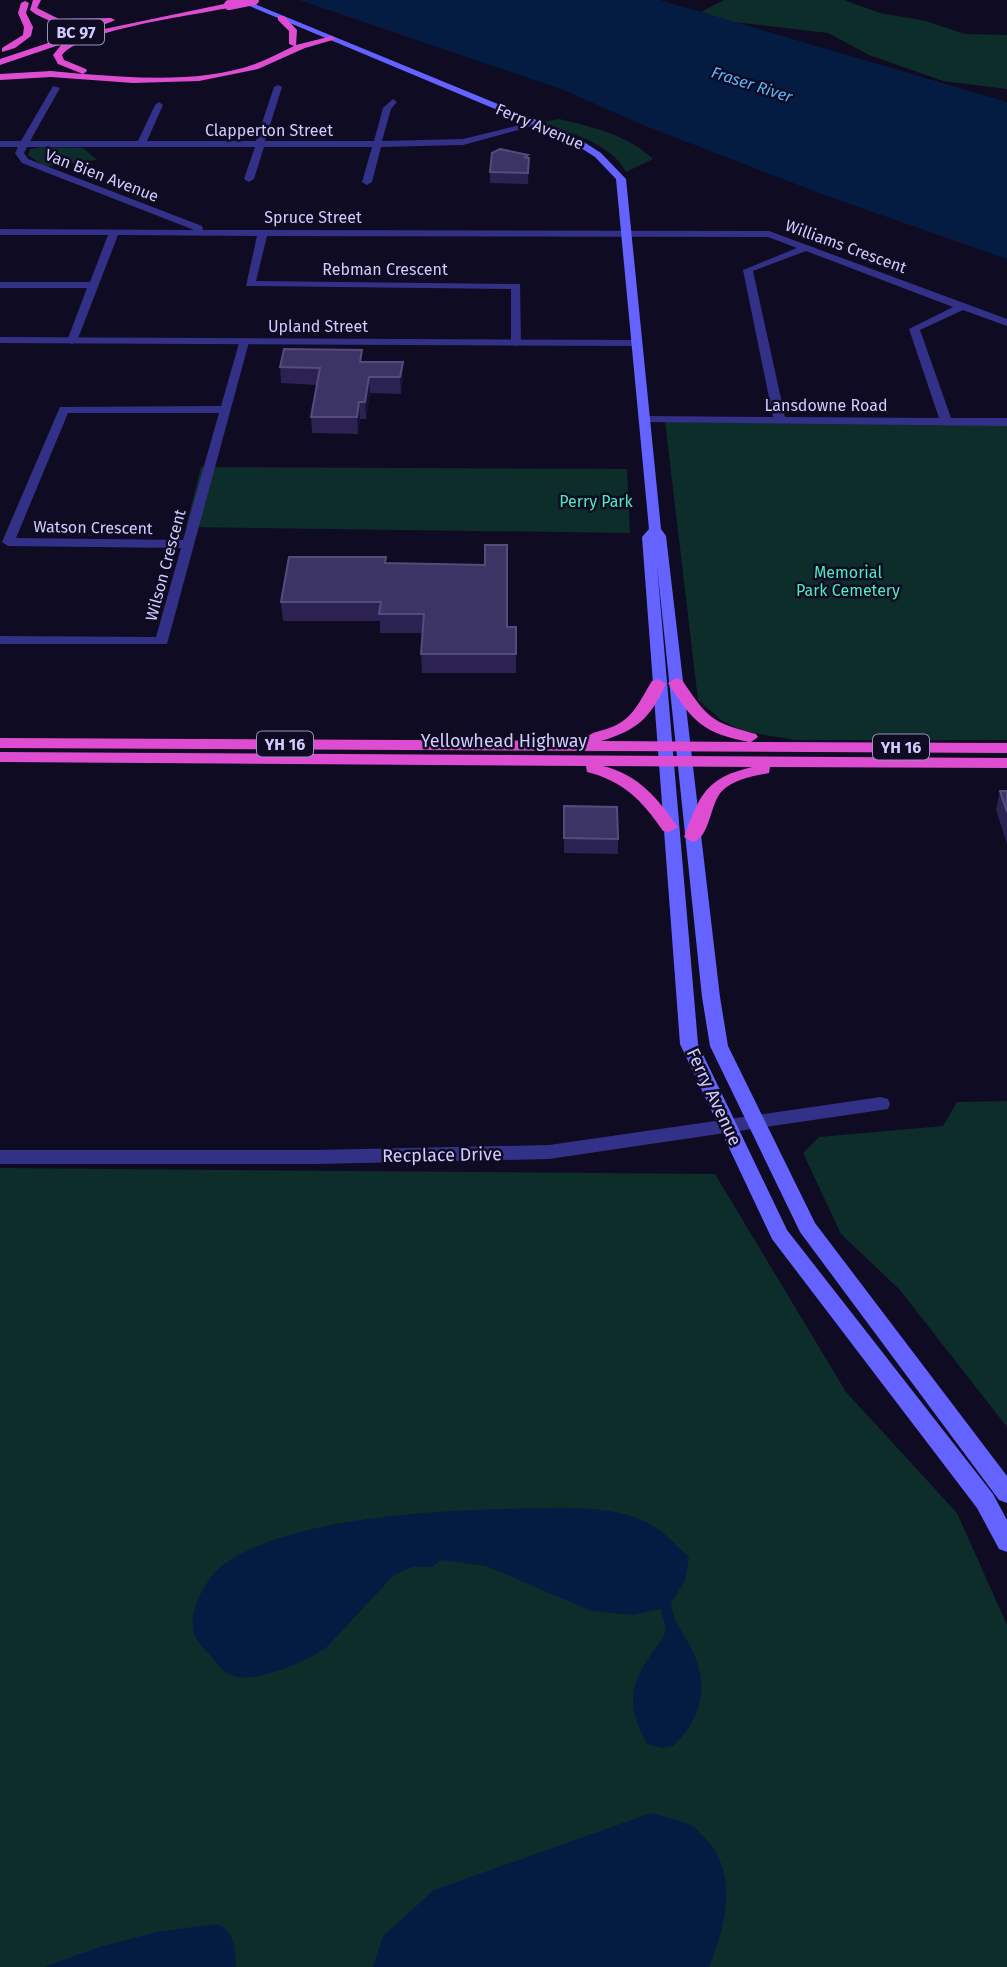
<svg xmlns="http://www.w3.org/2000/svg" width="1007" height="1967" font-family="'Fira Sans',sans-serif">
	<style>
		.green { fill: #0d2d2b }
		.water { fill: #041c42 }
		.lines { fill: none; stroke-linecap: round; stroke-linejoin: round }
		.minor { fill: #333187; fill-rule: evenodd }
		.tertiary { fill: #333187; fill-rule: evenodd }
		.secondary { fill: #6463ff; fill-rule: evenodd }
		.trunk { fill: #de4dd1; fill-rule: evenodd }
		.trunk-bridge { stroke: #de4dd1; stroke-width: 10 }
		.wall { fill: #2b2252 }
		.shaded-wall { fill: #181137 }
		.building { fill: #3c3465; stroke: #544c7d; stroke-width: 2 }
		.labels { text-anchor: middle; stroke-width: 5; stroke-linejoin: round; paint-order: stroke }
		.shield { fill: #0f0b22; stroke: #9792bd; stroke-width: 2 }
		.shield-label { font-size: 16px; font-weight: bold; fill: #d1ccff }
		.far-water-label { font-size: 16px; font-style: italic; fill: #5ab6ff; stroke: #0f0b22 }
		.far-street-label { font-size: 16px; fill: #d1ccff; stroke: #0f0b22 }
		.far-park-label { font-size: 16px; fill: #4cebc0; stroke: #0f0b22 }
		.street-label { font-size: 18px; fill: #d1ccff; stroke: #0f0b22 }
	</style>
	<rect width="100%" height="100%" fill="#0f0b22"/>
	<!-- green -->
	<g class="green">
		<polygon points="724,0 844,0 880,13 926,21 965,34 1007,35 1007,89 943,81 869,55 828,33 733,22 701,12"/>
		<path d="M559,119c33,8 69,16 94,40l-27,13c-14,-28 -55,-38 -82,-50z"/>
		<polygon points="41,147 83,148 97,160 45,167 28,155 30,149"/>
		<polygon points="665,421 1007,422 1007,740 795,740 742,731 721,720 698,700"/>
		<polygon points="201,467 627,469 630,533 186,527"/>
		<polygon points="1007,1101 1007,1427 900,1290 841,1234 803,1153 819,1137 943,1126 957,1102"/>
		<polygon points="0,1168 715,1174 846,1392 957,1513 1007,1625 1007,1967 0,1967"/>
	</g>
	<!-- water -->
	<g class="water">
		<polygon points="299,0 660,0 1007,102 1007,259 827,196 638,123 564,90"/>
		<path d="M497,1509c45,0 114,-8 155,16 14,8 25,22 37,32l-4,24 -14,22c4,23 7,21 17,39 22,38 17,74 -15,104l-11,2 -15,-4c-20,-37 -19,-57 5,-91 6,-8 11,-14 14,-23l-5,-21 -28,6 -42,-4 -105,-45 -45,-6 -9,7h-20l-19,9 -67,72c-19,13 -72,37 -95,27 -8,-3 -14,-11 -19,-18 -6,-6 -13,-13 -17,-21 -10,-23 13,-62 32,-74 66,-43 191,-50 270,-53z"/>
		<path d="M651,1813c13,4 30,7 42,13 4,3 8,8 12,12 34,35 21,88 4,129h-336l10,-31 51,-46z"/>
		<path d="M215,1924c20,3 20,27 21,43h-192l55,-20 58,-15z"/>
	</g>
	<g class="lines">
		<!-- minor -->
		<g class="minor">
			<path d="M278,85l4,2 -17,54h109l9,-33 10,-9 4,3 -6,7 -9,32 81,-2 73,-18 4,3 -77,21 -82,2 -9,35 -5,3 -5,-3 10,-35h-108l-10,32 -5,3 -5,-3 11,-32h-228l-3,6 4,6 174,67 1,4 566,1 238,88v7l-44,-16 -43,20 31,88h56v8l-367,-4v-4l4,-2 129,1 -30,-147 54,-22 -29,-11 -501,-1 -11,45 264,3 1,59 -5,3 -5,-3v-54l-265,-3 11,-50 -139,-1 -41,106 -5,3 -5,-3 20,-53h-87v-6h90l18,-47h-108v-6l194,1 -172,-67 -7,-10 3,-6h-18v-6h21l32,-55 7,2 -30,53h108l17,-36 4,-3 4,3 -16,36h109l18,-54zM806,251l147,56 -44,22 30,89 -154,-1 -32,-146z"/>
			<path d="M240,340l9,2 -82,302h-167v-8l156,1 25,-89 -173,-2 -6,-4 58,-135 161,-1zM68,413h151l-36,127 -167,-2z"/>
			<polygon points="881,1097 888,1099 890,1104 888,1109 549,1159 315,1164 0,1164 0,1150 315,1150 549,1145"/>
		</g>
		<!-- tertiary -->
		<polygon class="tertiary" points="0,337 637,340 642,343 637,346 0,343"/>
		<!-- secondary -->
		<polygon class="secondary" points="235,0 245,0 573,135 601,153 626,179 661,529 666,536 720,997 728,1046 815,1223 1007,1476 1007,1503 999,1500 800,1232 710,1046 702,997 657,565 698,1044 787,1230 993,1494 1007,1520 1007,1552 999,1549 977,1508 772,1239 680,1044 642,537 649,529 616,179 595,157 567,139"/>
		<!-- trunk -->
		<g class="trunk">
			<path d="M33,0h8l-4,8 22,11 52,-1 4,2c-21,12 -66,6 -85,-10z"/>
			<polygon points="25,1 29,3 26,13 33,27 31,36 15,48 2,52 2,48 23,35 24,27 18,13 21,3"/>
			<path d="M229,3l3,4c-39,9 -147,21 -170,48l2,5 22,9 1,2 -4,3c55,4 119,9 172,-10 13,-5 26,-12 39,-18l-5,-2v-13l-11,-11v-4h6l13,14 -1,15 36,-9 4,3 -31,9 -47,21 -59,12 -66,2 -82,-6 -51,3v-6l51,-3 32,3 -25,-10 -5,-9 9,-11 -62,21v-6l66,-22z"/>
			<path d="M676,678l6,2c26,38 28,42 74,54l2,3 -7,5 256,1v10l-1007,-5v-10l588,3 -2,-3c6,-7 17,-7 26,-11 22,-9 28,-27 40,-46l6,-2 8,5c-16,34 -28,46 -65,57l148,1c-46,-9 -56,-20 -81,-59z"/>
			<path d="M0,752l1007,6v10l-237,-1 -1,6c-16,3 -35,6 -47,18 -12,12 -12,47 -29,51l-9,-5c16,-43 22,-59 68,-70l-149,-1c36,9 54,32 75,61l-9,5 -6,-1c-21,-31 -40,-50 -76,-59l-1,-6 -586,-4z"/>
		</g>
		<!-- trunk-bridge -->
		<polyline class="trunk-bridge" points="229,5 254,0"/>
	</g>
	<!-- wall -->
	<g class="wall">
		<polygon points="528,155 528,158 529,158 528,184 490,183 490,172"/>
		<polygon points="363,362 403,362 403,378 401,394 370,393 366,419 360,419 358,434 312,433 311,417 317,385 281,383 280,367"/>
		<polygon points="386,563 507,627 516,627 516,673 422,673 421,654 423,633 380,633 380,621 283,621 281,602"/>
		<polygon points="1000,791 1007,791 1007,844 996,810"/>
		<polygon points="564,806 618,839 618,854 564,853"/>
	</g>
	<!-- shaded-wall -->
	<g class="shaded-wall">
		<polygon points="403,362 403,378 401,394 400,377"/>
		<polygon points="369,377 370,393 366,419 365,402"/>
		<polygon points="359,402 360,419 358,434 357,417"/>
	</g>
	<!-- building -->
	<g class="building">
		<polygon points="500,149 528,155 525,157 529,158 528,173 490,172 492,153"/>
		<polygon points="284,349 362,350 360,362 403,362 400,377 369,377 365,402 359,402 357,417 311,417 320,368 280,367"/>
		<polygon points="485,545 507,545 507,627 516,627 516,654 421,654 424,614 379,614 381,602 281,602 289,557 386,557 385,563 485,565"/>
		<polygon points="1000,791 1007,791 1007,812"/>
		<polygon points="564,806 617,807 618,839 564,838"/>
	</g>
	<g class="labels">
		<!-- shield labels -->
		<g class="shield">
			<rect x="48" y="19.5" width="56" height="25" rx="5"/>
			<rect x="257" y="731.5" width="56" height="25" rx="5"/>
			<rect x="873" y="734.5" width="56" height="25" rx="5"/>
		</g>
		<g class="shield-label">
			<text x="76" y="38">BC 97</text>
			<text x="285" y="750">YH 16</text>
			<text x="901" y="753">YH 16</text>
		</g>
		<!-- far-water labels -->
		<g class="far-water-label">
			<text transform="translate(752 84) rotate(18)" y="6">Fraser River</text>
		</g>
		<!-- far-street labels -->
		<g class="far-street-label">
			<text transform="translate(540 126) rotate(23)" y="6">Ferry Avenue</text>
			<text x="269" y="136">Clapperton Street</text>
			<text transform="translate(102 175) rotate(21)" y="6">Van Bien Avenue</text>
			<text x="313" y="223">Spruce Street</text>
			<text transform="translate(846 246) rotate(20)" y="6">Williams Crescent</text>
			<text x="385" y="275">Rebman Crescent</text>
			<text x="318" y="332">Upland Street</text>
			<text x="826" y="411">Lansdowne Road</text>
			<text transform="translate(93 527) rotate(1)" y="6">Watson Crescent</text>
			<text transform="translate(165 565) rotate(-75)" y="6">Wilson Crescent</text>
		</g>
		<!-- far-park labels -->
		<g class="far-park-label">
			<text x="596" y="507">Perry Park</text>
			<text x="848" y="578">Memorial<tspan x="848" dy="18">Park Cemetery</tspan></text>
		</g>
		<!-- street labels -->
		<g class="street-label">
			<text x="504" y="747">Yellowhead Highway</text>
			<text transform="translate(714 1097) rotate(65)" y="6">Ferry Avenue</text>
			<text transform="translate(442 1155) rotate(-1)" y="6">Recplace Drive</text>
		</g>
	</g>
</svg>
